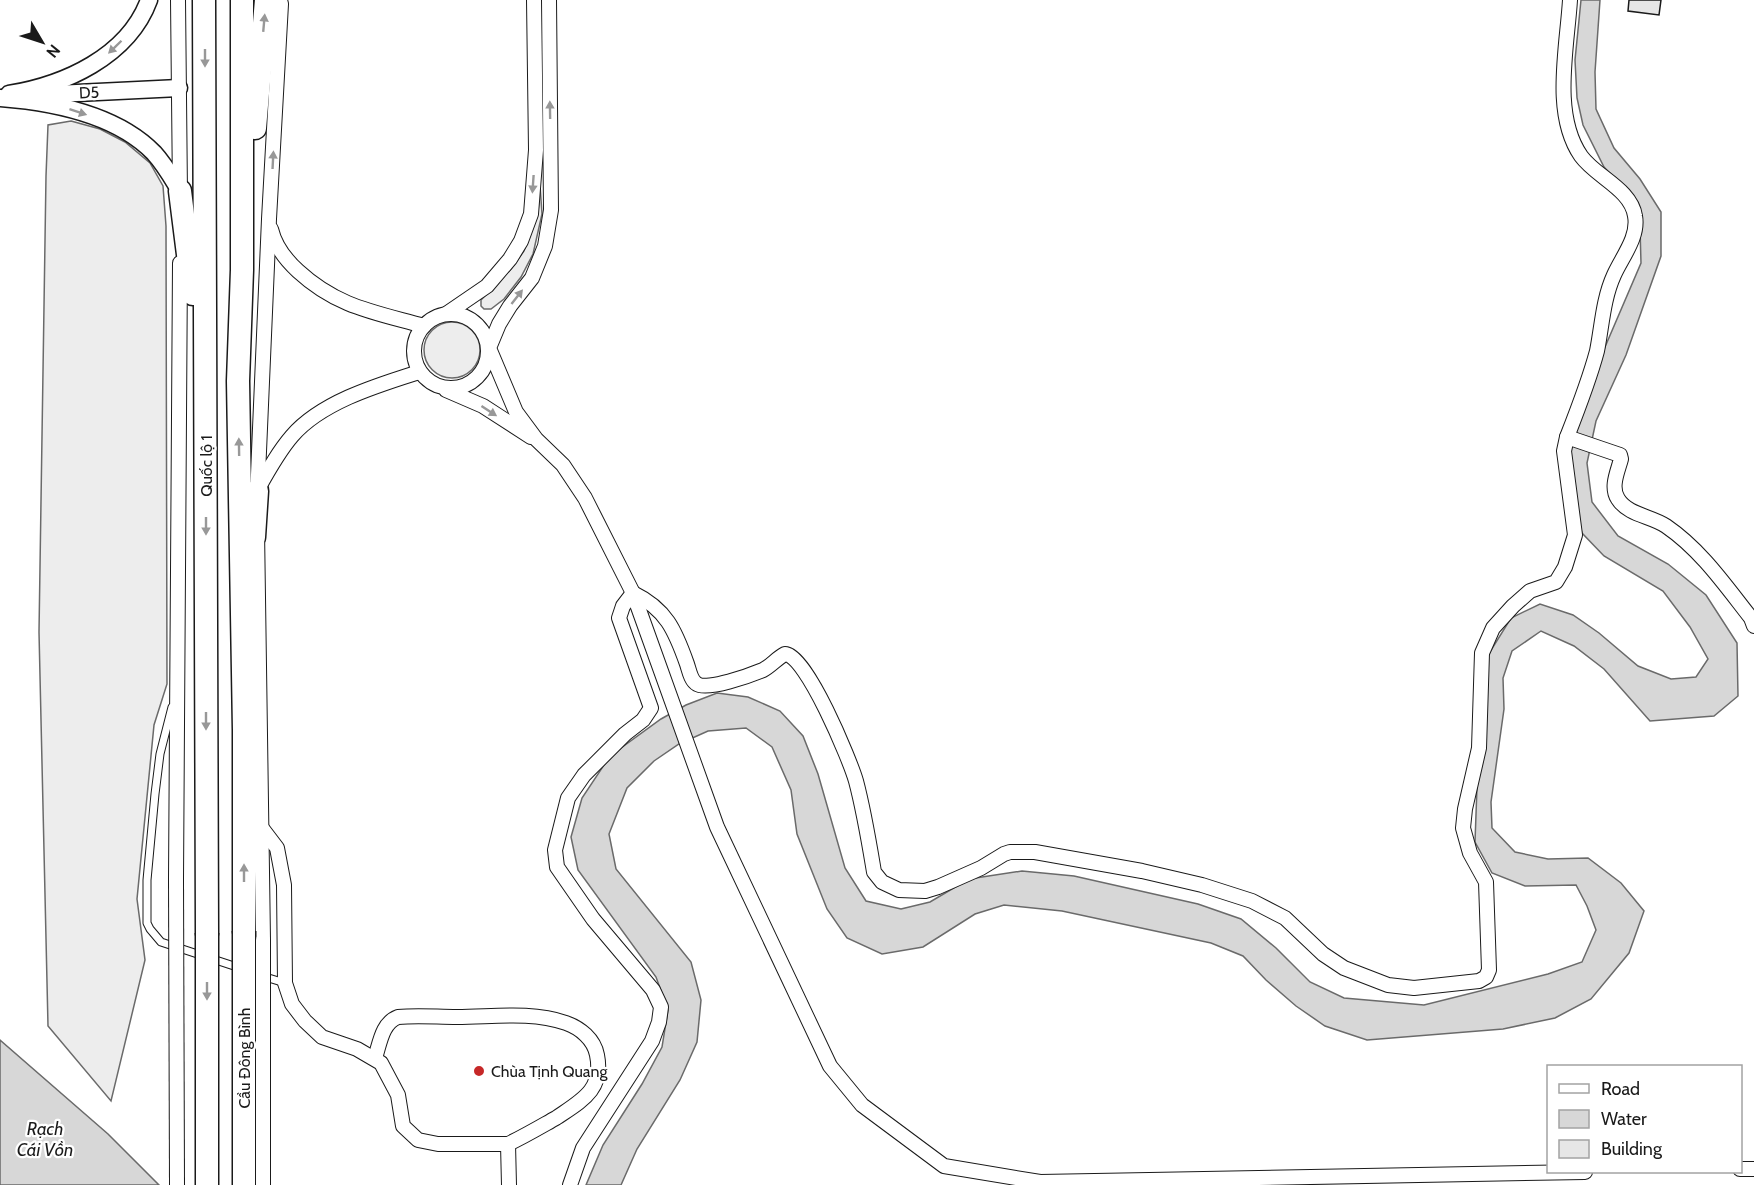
<svg xmlns="http://www.w3.org/2000/svg" width="1754" height="1185" font-family="Cabin,sans-serif">
	<style>
		.built { fill: #ededed; stroke: #6a6a6a; stroke-width: 1.5 }
		.water { fill: #d7d7d7; stroke: #6a6a6a; stroke-width: 1.5 }
		.building { fill: #e6e6e6; stroke: #1a1a1a; stroke-width: 1.5 }
		.lines { fill: none; stroke-linecap: round; stroke-linejoin: round }
		.service-casing { stroke: #1a1a1a; stroke-width: 9 }
		.minor-casing { stroke: #1a1a1a; stroke-width: 16 }
		.tertiary-casing { stroke: #1a1a1a; stroke-width: 19 }
		.trunk-casing { stroke: #1a1a1a; stroke-width: 25 }
		.service { stroke: #fff; stroke-width: 7 }
		.minor { stroke: #fff; stroke-width: 14 }
		.tertiary { stroke: #fff; stroke-width: 16 }
		.trunk { stroke: #fff; stroke-width: 22 }
		.minor-bridge-casing { stroke: #1a1a1a; stroke-width: 16; stroke-linecap: butt }
		.trunk-bridge-casing { stroke: #1a1a1a; stroke-width: 25; stroke-linecap: butt }
		.minor-bridge { stroke: #fff; stroke-width: 14 }
		.trunk-bridge { stroke: #fff; stroke-width: 22 }
		.oneway { fill: #989898 }
		.poi-dot { fill: #c62828; stroke: #fff; stroke-width: 2 }
		.labels { text-anchor: middle; stroke-width: 4.5; stroke-linejoin: round; paint-order: stroke }
		.street-label { font-size: 16px; fill: #1a1a1a; stroke: #fff }
		.poi-label { font-size: 16px; fill: #1a1a1a; stroke: #fff; text-anchor: start }
		.water-label { font-size: 18px; font-style: italic; fill: #1a1a1a; stroke: #fff }
	</style>
	<rect width="100%" height="100%" fill="#fff"/>
	<!-- built -->
	<g class="built">
		<polygon points="71,121 100,129 125,142 150,163 163,186 166,226 167,684 154,725 137,899 145,960 111,1101 48,1026 39,632 46,176 48,125"/>
		<polygon points="540,185 542,214 533,254 521,277 504,299 491,309 484,309 481,306 481,300 511,269 524,251 538,213"/>
		<circle cx="452" cy="350" r="28"/>
	</g>
	<!-- water -->
	<g class="water">
		<polygon points="1581,0 1600,0 1595,72 1596,109 1614,148 1640,179 1661,212 1661,256 1626,355 1596,421 1587,463 1592,502 1618,536 1668,564 1706,595 1737,643 1738,696 1714,716 1650,721 1604,669 1574,646 1541,631 1512,651 1503,678 1504,709 1491,802 1492,828 1515,852 1548,859 1588,858 1621,883 1644,911 1629,953 1591,999 1555,1018 1503,1029 1367,1040 1325,1026 1296,1006 1266,980 1243,956 1211,943 1062,911 1004,905 975,914 923,947 882,954 847,938 827,909 797,834 791,790 772,747 746,728 708,731 679,744 654,761 627,788 609,834 616,869 691,962 701,1000 697,1042 680,1080 637,1149 621,1185 586,1185 603,1145 642,1084 662,1047 668,1010 656,977 578,870 571,837 582,798 610,756 661,719 686,705 717,693 748,697 780,711 803,736 818,774 845,868 866,901 901,909 930,902 969,879 1022,871 1074,876 1198,904 1241,919 1276,948 1310,982 1344,998 1424,1005 1548,974 1582,962 1596,930 1587,906 1576,885 1525,886 1492,873 1475,842 1477,787 1488,655 1511,618 1540,604 1573,615 1599,633 1638,666 1671,679 1696,677 1708,659 1690,627 1663,591 1604,556 1582,533 1571,497 1570,445 1590,382 1641,263 1640,228 1631,196 1604,167 1583,125 1577,98 1575,60"/>
		<polygon points="0,1040 108,1134 159,1185 0,1185"/>
	</g>
	<!-- building -->
	<polygon class="building" points="1629,0 1661,0 1659,15 1628,11"/>
	<g class="lines">
		<defs>
			<g id="service">
				<polyline points="172,707 160,754 155,794 147,880 147,923 150,929 161,942 240,968"/>
				<polyline points="262,976 285,983"/>
			</g>
			<g id="minor">
				<polyline points="178,0 180,193"/>
				<polyline points="549,0 551,210 545,246 532,278 510,306 499,324 489,348 516,412 536,439 563,465 585,498 633,593 717,827 830,1066 862,1105 944,1166 1040,1182 1585,1172"/>
				<path d="M1570,0c-3,49 -18,114 11,156 15,21 50,33 54,60 4,21 -13,41 -21,59 -11,24 -12,51 -17,76 -8,30 -19,58 -30,86l53,18 1,4c-3,12 -11,28 -3,40 10,16 33,17 48,27 35,24 59,59 85,92l3,8"/>
				<path d="M271,229c4,17 15,31 27,42 39,36 76,41 126,55"/>
				<circle cx="451" cy="351" r="37"/>
				<polyline points="446,314 487,286 510,259 521,241 531,214 536,150 534,0"/>
				<polyline points="446,390 483,406 531,437"/>
				<path d="M259,487c10,-18 20,-36 33,-51 29,-34 86,-51 127,-64"/>
				<polyline points="257,498 269,219 281,4 280,0"/>
				<polyline points="257,529 263,940"/>
				<polyline points="261,827 277,848 284,885 285,983 292,1004 305,1021 322,1037 357,1049 381,1063 398,1095 403,1126 418,1140 438,1144 508,1144 509,1185"/>
				<polyline points="176,879 180,263"/>
				<path d="M375,1058c5,-15 7,-35 23,-41 20,-2 39,0 59,0 36,0 74,-6 109,6 14,5 28,16 31,32 7,35 -16,46 -41,63 -16,9 -31,18 -48,26"/>
				<polyline points="1740,1169 1754,1169"/>
				<path d="M570,1185l13,-37 69,-107 7,-19 2,-15 -8,-17 -60,-71 -36,-52 -2,-17 13,-52 16,-23 41,-41 18,-14 8,-12 -32,-90 4,-12 10,-13c33,16 42,37 54,71 2,6 4,17 10,20 10,7 54,-9 66,-14 8,-4 14,-12 22,-16 21,0 65,106 71,127 8,30 13,61 18,91l8,10 17,8 26,1 13,-4 43,-19 23,-14 6,-2h25l107,19 60,14 50,16 33,17 38,36 21,14 44,17 26,3 65,-7 7,-4 3,-7 -3,-88 -16,-29 -7,-25 2,-19 14,-61 3,-95 11,-25 20,-22 17,-15 26,-9 9,-15 10,-32 -11,-84 3,-14"/>
			</g>
			<g id="tertiary">
				<path d="M9,94c55,-9 119,-37 140,-94"/>
				<polyline points="36,95 179,88"/>
				<path d="M0,98c52,4 116,16 154,55 11,12 18,25 26,38"/>
			</g>
			<g id="trunk">
				<polyline points="204,0 207,933"/>
				<polyline points="242,0 242,270 238,381 244,730 244,931"/>
				<polyline points="255,128 266,0"/>
				<polyline points="180,191 193,294"/>
				<polyline points="254,537 257,491"/>
			</g>
		</defs>
		<!-- service casing -->
		<use href="#service" class="service-casing"/>
		<!-- minor casing -->
		<use href="#minor" class="minor-casing"/>
		<!-- tertiary casing -->
		<use href="#tertiary" class="tertiary-casing"/>
		<!-- trunk casing -->
		<use href="#trunk" class="trunk-casing"/>
		<!-- service -->
		<use href="#service" class="service"/>
		<!-- minor -->
		<use href="#minor" class="minor"/>
		<!-- tertiary -->
		<use href="#tertiary" class="tertiary"/>
		<!-- trunk -->
		<use href="#trunk" class="trunk"/>
		<defs>
			<g id="minor-bridge">
				<polyline points="176,879 177,1185"/>
				<polyline points="263,940 263,1185"/>
			</g>
			<g id="trunk-bridge">
				<polyline points="207,1185 207,933"/>
				<polyline points="244,1185 244,931"/>
			</g>
		</defs>
		<!-- minor-bridge casing -->
		<use href="#minor-bridge" class="minor-bridge-casing"/>
		<!-- trunk-bridge casing -->
		<use href="#trunk-bridge" class="trunk-bridge-casing"/>
		<!-- minor-bridge -->
		<use href="#minor-bridge" class="minor-bridge"/>
		<!-- trunk-bridge -->
		<use href="#trunk-bridge" class="trunk-bridge"/>
	</g>
	<!-- one-way arrows -->
	<defs><path id="oneway-solid" d="M-6-.8H1V-3.2L6.5 0L1 3.2V.8H-6Z" transform="scale(1.5)"/></defs>
	<g class="oneway">
		<use href="#oneway-solid" transform="translate(264 23) rotate(-85)"/>
		<use href="#oneway-solid" transform="translate(115 47) rotate(136)"/>
		<use href="#oneway-solid" transform="translate(205 58) rotate(90)"/>
		<use href="#oneway-solid" transform="translate(550 110) rotate(-91)"/>
		<use href="#oneway-solid" transform="translate(78 112) rotate(18)"/>
		<use href="#oneway-solid" transform="translate(273 160) rotate(-87)"/>
		<use href="#oneway-solid" transform="translate(533 184) rotate(94)"/>
		<use href="#oneway-solid" transform="translate(517 297) rotate(-52)"/>
		<use href="#oneway-solid" transform="translate(489 411) rotate(33)"/>
		<use href="#oneway-solid" transform="translate(239 447) rotate(-91)"/>
		<use href="#oneway-solid" transform="translate(206 526) rotate(90)"/>
		<use href="#oneway-solid" transform="translate(206 721) rotate(90)"/>
		<use href="#oneway-solid" transform="translate(244 873) rotate(-90)"/>
		<use href="#oneway-solid" transform="translate(207 991) rotate(90)"/>
	</g>
	<!-- markers -->
	<circle class="poi-dot" cx="479" cy="1071" r="6"/>
	<g class="labels">
		<!-- street labels -->
		<g class="street-label">
			<text transform="translate(89 92) rotate(-3)" y="6">D5</text>
			<text transform="translate(206 466) rotate(-90)" y="6">Quốc lộ 1</text>
			<text transform="translate(244 1058) rotate(-90)" y="6">Cầu Đông Bình</text>
		</g>
		<!-- poi labels -->
		<g class="poi-label">
			<text x="491" y="1077">Chùa Tịnh Quang</text>
		</g>
		<!-- water labels -->
		<g class="water-label">
			<text x="45" y="1135">Rạch<tspan x="45" dy="21">Cái Vồn</tspan></text>
		</g>
	</g>
	<!-- legend -->
	<rect x="1547" y="1065" width="195" height="108" fill="#ffffff" stroke="#a3a3a3" stroke-width="1.5"/>
	<rect x="1559" y="1084" width="30" height="9" fill="#ffffff" stroke="#a3a3a3" stroke-width="1.5"/>
	<text x="1601" y="1095" font-size="18" fill="#1a1a1a">Road</text>
	<rect x="1559" y="1110" width="30" height="18" fill="#d7d7d7" stroke="#a3a3a3" stroke-width="1.5"/>
	<text x="1601" y="1125" font-size="18" fill="#1a1a1a">Water</text>
	<rect x="1559" y="1140" width="30" height="18" fill="#e6e6e6" stroke="#a3a3a3" stroke-width="1.5"/>
	<text x="1601" y="1155" font-size="18" fill="#1a1a1a">Building</text>
	<!-- north arrow -->
	<g transform="translate(42 42) rotate(129)" stroke="#ffffff" stroke-width="4.5" paint-order="stroke">
	<path d="M0-4.5L10 22L0 15L-10 22Z" fill="#1a1a1a"/>
	<text y="-9" font-size="16" font-weight="bold" text-anchor="middle" fill="#1a1a1a">N</text>
	</g>
</svg>
